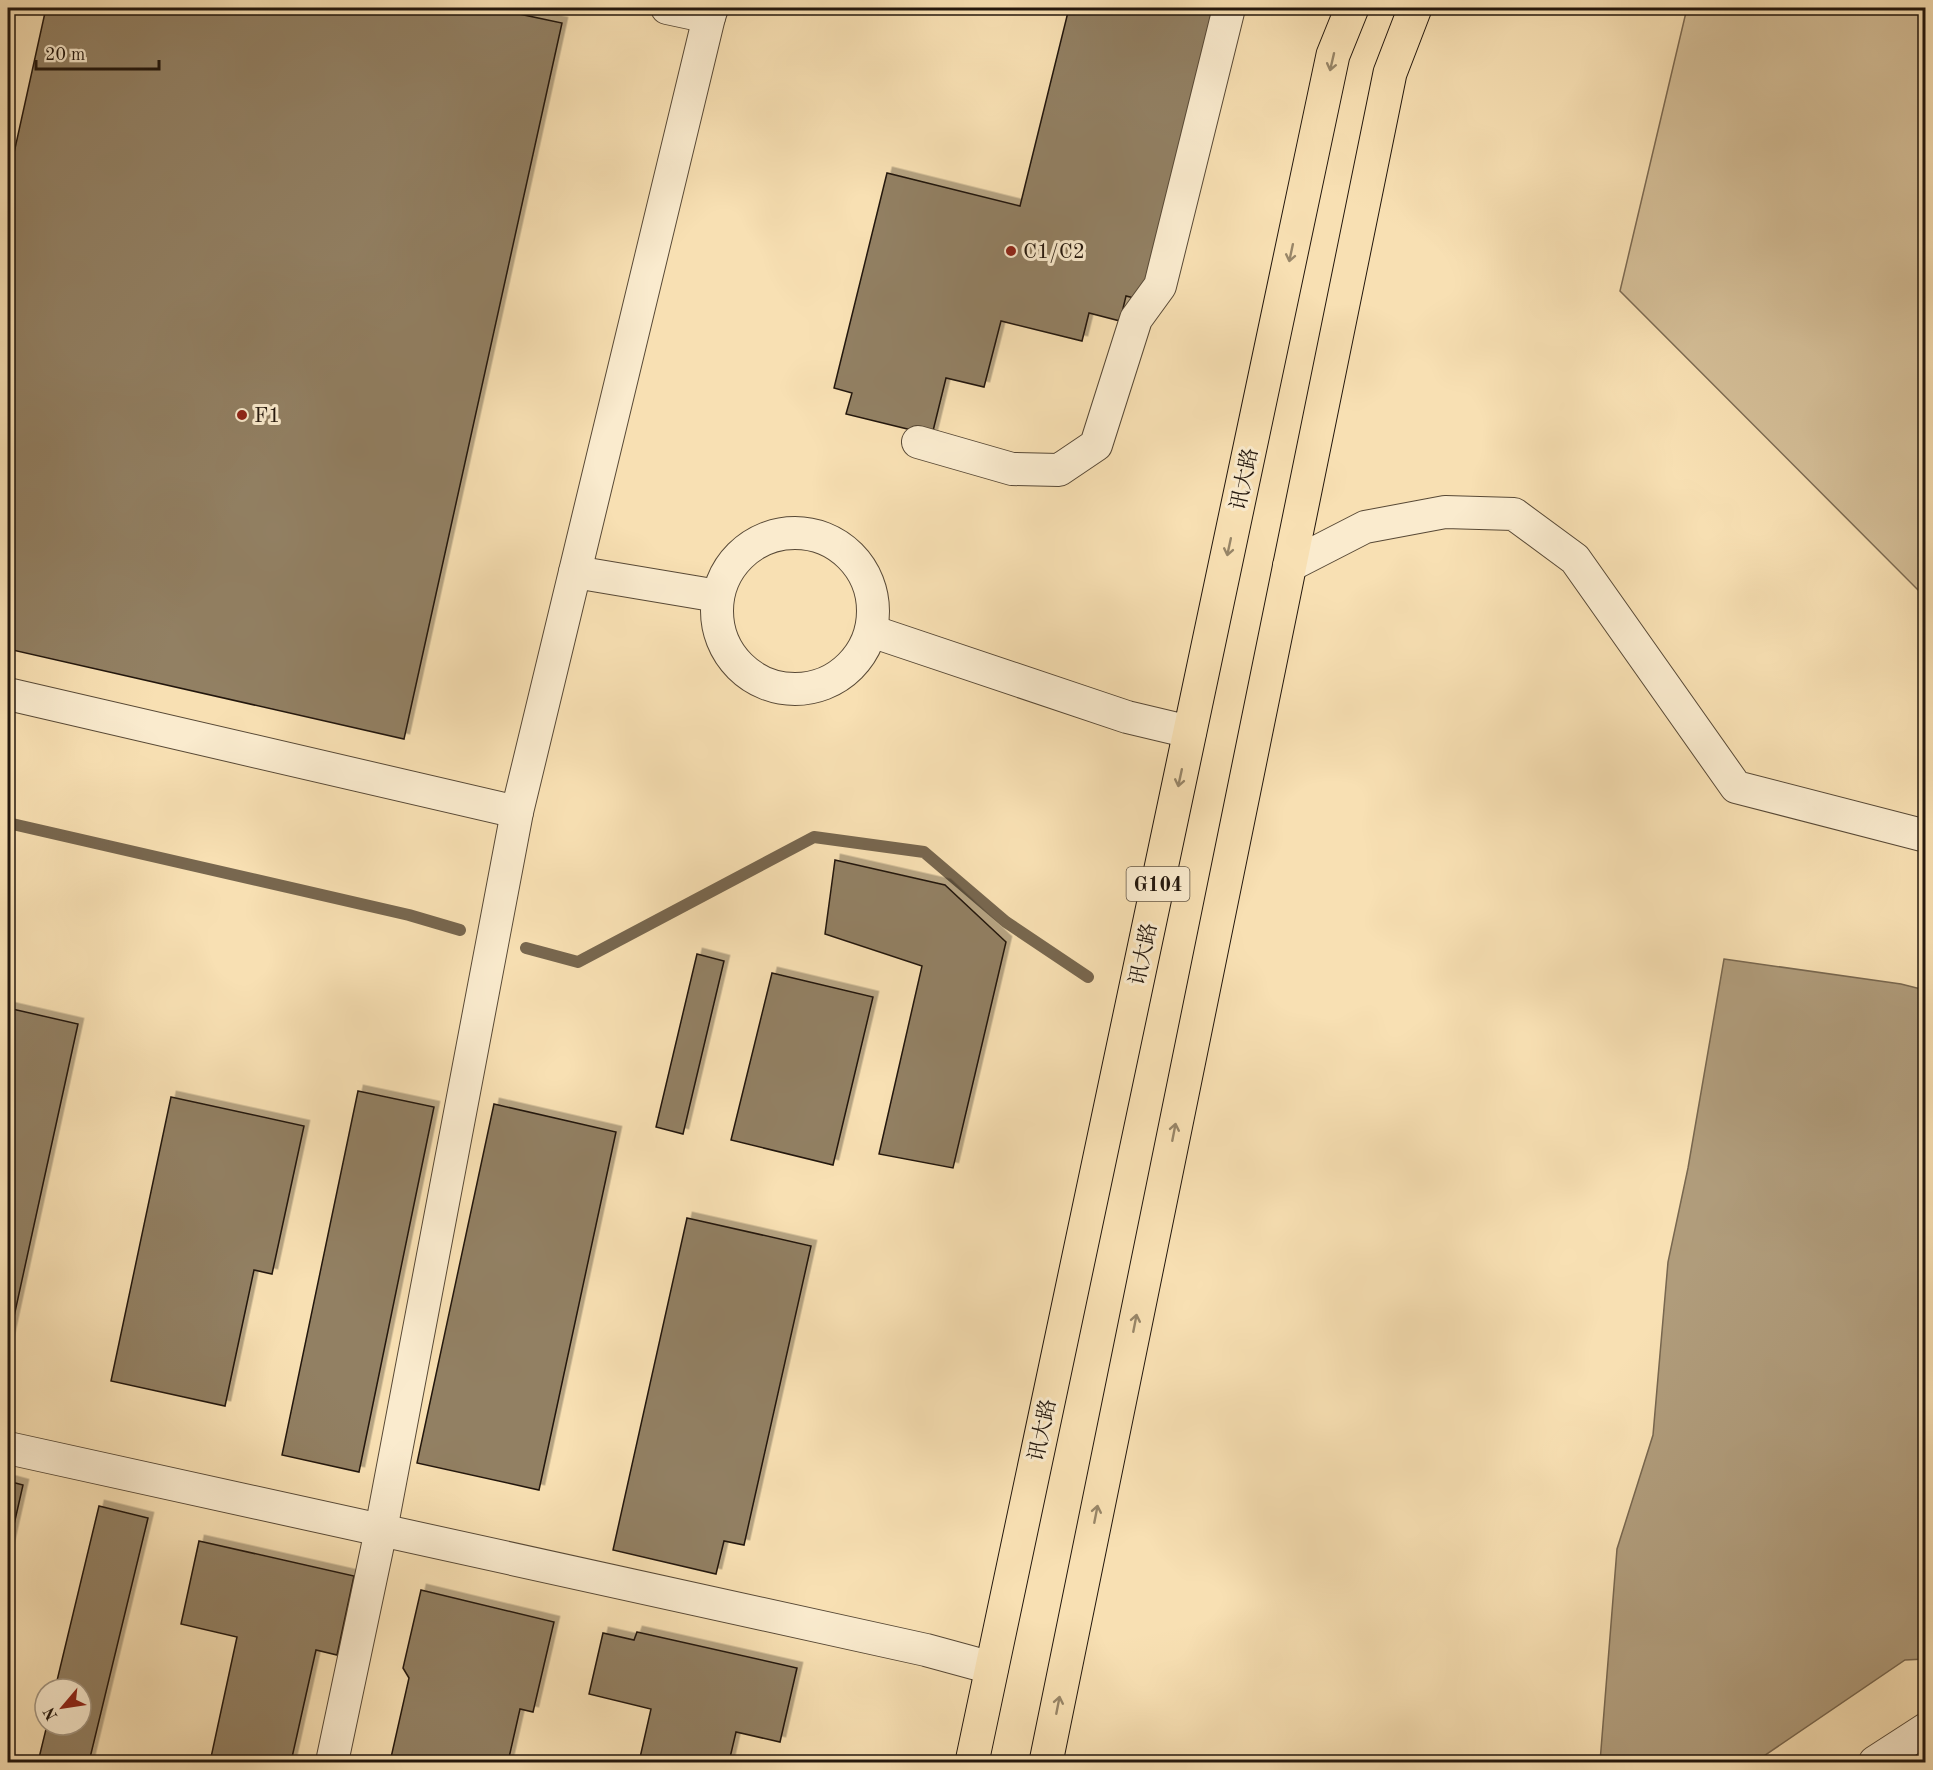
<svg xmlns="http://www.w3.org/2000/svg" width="1933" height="1770" font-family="'Old Standard TT','Noto Serif SC',serif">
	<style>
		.green { fill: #d4be97; stroke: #7c6a52; stroke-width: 1.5 }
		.water { fill: #b09c7b; stroke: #78674f; stroke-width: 1.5 }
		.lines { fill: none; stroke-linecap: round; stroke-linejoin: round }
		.stream { stroke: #78674f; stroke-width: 12 }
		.building { fill: #928063; stroke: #23170d; stroke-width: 1.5; filter: url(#shadow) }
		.street-casing { stroke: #584936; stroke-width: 34 }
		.highway-casing { stroke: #23170d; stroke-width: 35 }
		.street { stroke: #faebce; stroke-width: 32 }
		.highway { stroke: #f8e0b3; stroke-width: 33 }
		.oneway { stroke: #988668 }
		.poi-dot { fill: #8f2418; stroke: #faebce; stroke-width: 2 }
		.labels { text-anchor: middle; stroke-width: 6; stroke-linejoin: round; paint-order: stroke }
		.shield { fill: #faebce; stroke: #645747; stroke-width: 1.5 }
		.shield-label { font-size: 20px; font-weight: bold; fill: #23170d }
		.poi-label { font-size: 21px; fill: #23170d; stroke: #faebce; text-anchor: start }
		.street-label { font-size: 21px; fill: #23170d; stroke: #faebce }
	</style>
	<defs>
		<filter id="shadow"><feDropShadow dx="5.5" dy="-5.5" stdDeviation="0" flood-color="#0004"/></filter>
	</defs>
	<rect width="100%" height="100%" fill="#f8e0b3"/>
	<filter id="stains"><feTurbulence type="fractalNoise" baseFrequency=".00333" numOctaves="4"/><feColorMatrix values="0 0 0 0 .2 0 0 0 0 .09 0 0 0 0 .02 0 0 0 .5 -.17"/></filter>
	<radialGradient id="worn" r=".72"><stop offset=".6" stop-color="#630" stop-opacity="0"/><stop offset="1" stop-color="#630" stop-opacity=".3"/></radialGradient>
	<!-- green -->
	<polygon class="green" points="1687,8 1925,8 1925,597 1620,291"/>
	<!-- water -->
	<polygon class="water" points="1724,959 1901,984 1925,990 1925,1659 1905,1660 1755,1762 1600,1762 1617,1549 1653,1435 1668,1262 1688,1168"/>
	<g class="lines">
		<!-- stream -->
		<g class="stream">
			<polyline points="8,823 409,915 460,930"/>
			<polyline points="526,948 578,962 814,837 924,852 1006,922 1088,977"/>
		</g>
	</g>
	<!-- building -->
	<g class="building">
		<polygon points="46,8 491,8 562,23 404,739 8,649 8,180"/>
		<polygon points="1069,8 1213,8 1142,300 1126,296 1120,321 1089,313 1082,341 1001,321 984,387 946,378 932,435 846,414 852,393 834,388 887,173 1020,206"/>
		<polygon points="835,860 945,885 1006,942 953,1168 879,1154 922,966 825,934"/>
		<polygon points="697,954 724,961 683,1134 656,1127"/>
		<polygon points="772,973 873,997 833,1165 731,1140"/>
		<polygon points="8,1008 78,1024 8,1344"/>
		<polygon points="358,1091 434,1107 359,1472 282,1455"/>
		<polygon points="171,1097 304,1126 272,1274 254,1270 225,1406 111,1381"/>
		<polygon points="494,1104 616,1132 539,1490 417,1463"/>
		<polygon points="687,1218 811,1246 744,1545 724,1541 716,1574 613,1550"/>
		<polygon points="8,1481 23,1485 8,1551"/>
		<polygon points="99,1506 148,1518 89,1762 38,1762 47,1725 81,1725 81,1689 55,1689"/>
		<polygon points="199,1541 354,1576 337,1655 316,1650 291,1762 210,1762 237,1637 181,1624"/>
		<polygon points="421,1590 554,1622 533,1712 520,1709 508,1762 390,1762 409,1678 403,1668"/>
		<polygon points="637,1632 797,1668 780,1742 736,1732 729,1762 639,1762 651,1709 589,1694 603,1633 634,1640"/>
	</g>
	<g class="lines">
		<defs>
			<g id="street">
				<polyline points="667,8 709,17 712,8"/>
				<polyline points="918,442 1012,469 1059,470 1096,445 1136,319 1160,286 1229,8"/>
				<circle cx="795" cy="611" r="78"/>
				<polyline points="1289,566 1365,527 1445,512 1514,514 1575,559 1736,787 1926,836"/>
				<polyline points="575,572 718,596"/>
				<polyline points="871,631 1127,717 1190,732"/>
				<polyline points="8,694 517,812 709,17"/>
				<polyline points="8,1448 926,1650 992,1668"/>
				<polyline points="332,1762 381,1530 517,812"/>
				<polyline points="1875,1762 1926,1729"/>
			</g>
			<g id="highway">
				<polyline points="972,1762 1333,55 1352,8"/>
				<polyline points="1046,1762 1390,73 1415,8"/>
			</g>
		</defs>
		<!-- street casing -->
		<use href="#street" class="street-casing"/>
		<!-- highway casing -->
		<use href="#highway" class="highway-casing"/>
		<!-- street -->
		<use href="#street" class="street"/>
		<!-- highway -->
		<use href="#highway" class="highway"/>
	</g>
	<!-- one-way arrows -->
	<defs><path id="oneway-shaft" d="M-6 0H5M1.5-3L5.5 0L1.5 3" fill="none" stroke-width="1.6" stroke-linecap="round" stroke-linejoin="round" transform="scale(1.5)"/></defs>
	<g class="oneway">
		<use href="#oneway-shaft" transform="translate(1332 62) rotate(103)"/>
		<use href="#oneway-shaft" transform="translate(1291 253) rotate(102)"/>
		<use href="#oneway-shaft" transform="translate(1229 547) rotate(102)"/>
		<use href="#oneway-shaft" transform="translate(1180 778) rotate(102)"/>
		<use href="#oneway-shaft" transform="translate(1174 1132) rotate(-79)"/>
		<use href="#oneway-shaft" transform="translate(1135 1323) rotate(-79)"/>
		<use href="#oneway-shaft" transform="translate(1096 1514) rotate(-79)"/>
		<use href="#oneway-shaft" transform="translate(1058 1705) rotate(-79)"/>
	</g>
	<!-- markers -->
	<g class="poi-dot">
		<circle cx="1011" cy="251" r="6"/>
		<circle cx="242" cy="415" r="6"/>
	</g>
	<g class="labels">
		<!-- shield labels -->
		<rect class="shield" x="1126.5" y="867" width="63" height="34" rx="4.5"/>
		<g class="shield-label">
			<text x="1158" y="891">G104</text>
		</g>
		<!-- poi labels -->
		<g class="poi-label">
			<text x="1023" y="258">C1/C2</text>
			<text x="254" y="422">F1</text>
		</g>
		<!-- street labels -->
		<g class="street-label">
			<text transform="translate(1244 479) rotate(-78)" y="7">讯大路</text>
			<text transform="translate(1143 954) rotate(-78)" y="7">讯大路</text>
			<text transform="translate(1042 1430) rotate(-78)" y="7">讯大路</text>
		</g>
	</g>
	<!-- margin -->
	<rect width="1933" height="1770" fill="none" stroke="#f8e0b3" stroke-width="30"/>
	<rect x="9" y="9" width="1915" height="1752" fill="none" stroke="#23170d" stroke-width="3"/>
	<rect x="15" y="15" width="1903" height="1740" fill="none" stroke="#23170d" stroke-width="1.5"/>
	<!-- north arrow -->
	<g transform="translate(63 1707) rotate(241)"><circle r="28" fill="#faebce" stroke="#a49681" stroke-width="1.5"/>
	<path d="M0-4.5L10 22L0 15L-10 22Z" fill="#8f2418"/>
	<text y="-9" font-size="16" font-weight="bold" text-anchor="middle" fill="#23170d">N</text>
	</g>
	<!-- scale -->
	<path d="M36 60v9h123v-9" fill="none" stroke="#23170d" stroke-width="3"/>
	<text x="45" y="60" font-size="18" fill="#23170d" stroke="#faebce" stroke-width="4.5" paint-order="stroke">20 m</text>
	<rect width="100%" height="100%" filter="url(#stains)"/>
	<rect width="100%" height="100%" fill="url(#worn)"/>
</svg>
